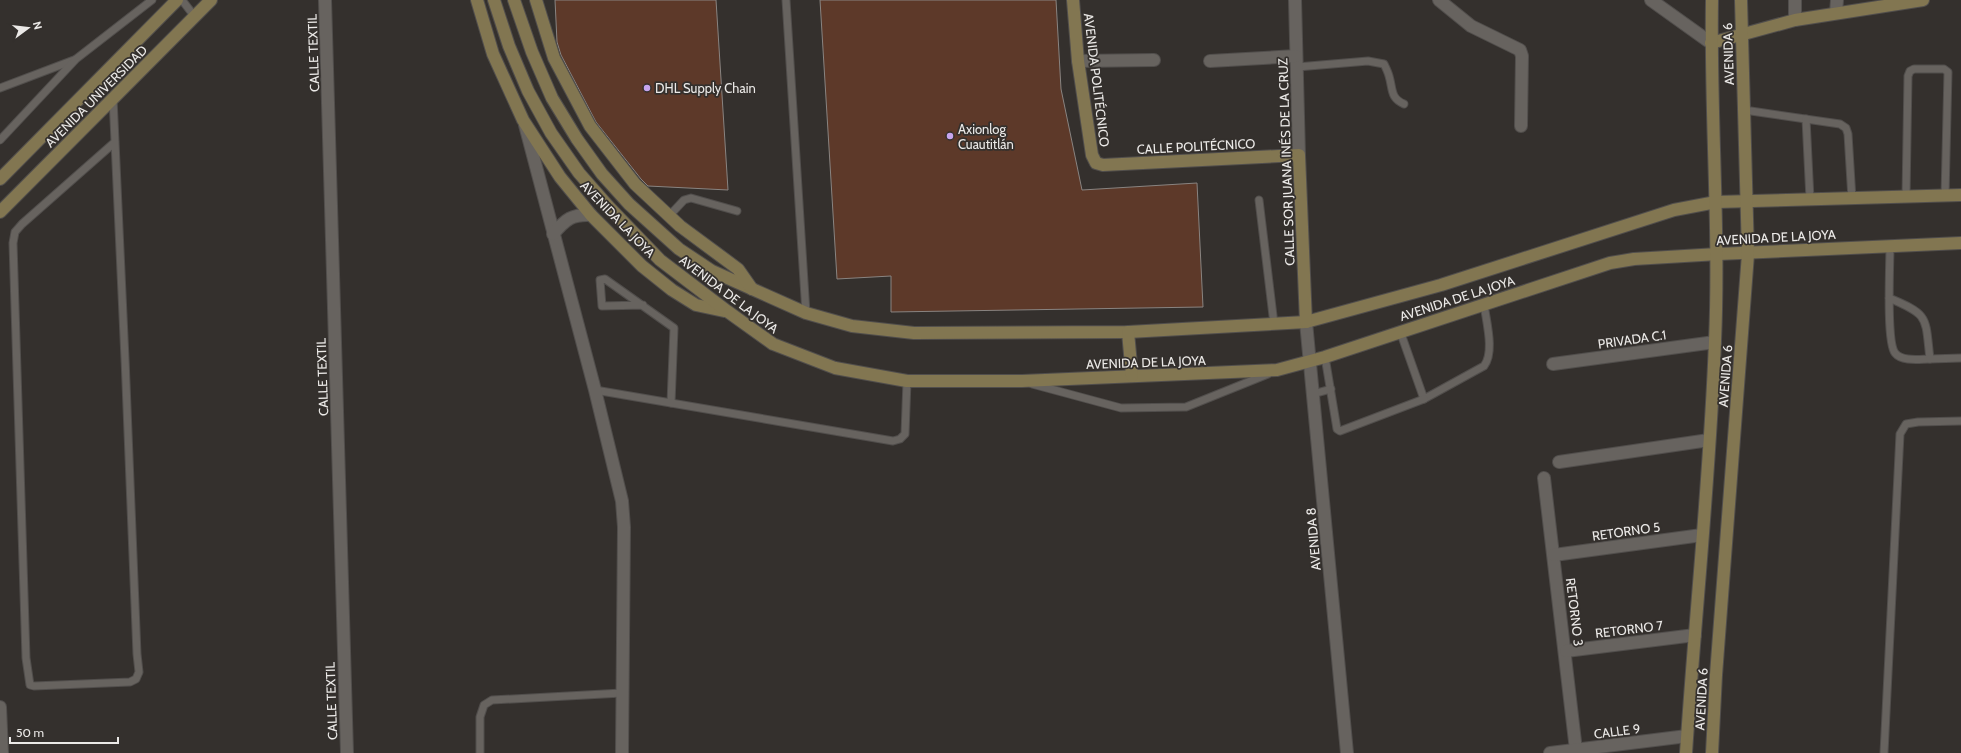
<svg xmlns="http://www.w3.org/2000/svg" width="1961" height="753" font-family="Cabin,sans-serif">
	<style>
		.building { fill: #5d3929; stroke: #898481 }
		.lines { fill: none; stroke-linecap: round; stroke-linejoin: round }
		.lane-casing { stroke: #514e4c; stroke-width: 9 }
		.street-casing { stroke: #514e4c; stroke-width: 14 }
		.secondary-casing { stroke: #514e4c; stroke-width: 14 }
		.lane { stroke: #67635f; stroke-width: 7 }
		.street { stroke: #67635f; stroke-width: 12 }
		.secondary { stroke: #827651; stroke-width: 12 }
		.poi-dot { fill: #c7a6ef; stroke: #34302d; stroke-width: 1.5 }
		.labels { text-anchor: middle; stroke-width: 3.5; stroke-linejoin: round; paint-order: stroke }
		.street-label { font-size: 13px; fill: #ebe9e7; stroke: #34302d }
		.poi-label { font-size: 13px; fill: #ebe9e7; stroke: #34302d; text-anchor: start }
	</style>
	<rect width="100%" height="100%" fill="#34302d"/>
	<!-- building -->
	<g class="building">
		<polygon points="555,0 716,0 728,190 648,186 641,179 596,122 561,55 557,42"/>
		<polygon points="820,0 1056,0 1061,89 1082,190 1197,183 1203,307 891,312 891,276 837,279"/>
	</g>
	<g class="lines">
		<defs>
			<g id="lane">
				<polyline points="182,0 195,17"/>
				<polyline points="786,0 806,313"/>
				<path d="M1297,67l71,-6 16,3c2,4 4,8 5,12 4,13 1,22 15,28"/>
				<polyline points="0,88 74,60"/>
				<path d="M113,98c9,185 17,371 24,556l2,18 -3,7 -6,3 -96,4 -4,-1 -4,-27 -13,-415 2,-11 7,-8 93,-82"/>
				<polyline points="1744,110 1840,124 1846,128 1848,134 1852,199"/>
				<polyline points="1806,119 1810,199"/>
				<polyline points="0,140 76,59 152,0"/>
				<polyline points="1906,197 1908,76 1910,71 1914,69 1944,69 1948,72 1945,196"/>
				<polyline points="1259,200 1274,324"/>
				<polyline points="669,216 684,200 691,198 737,211"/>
				<path d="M1889,298c41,17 36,19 41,61 -10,0 -28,3 -35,-6 -9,-11 -5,-89 -5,-107"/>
				<polyline points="643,305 602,306 600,280 605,279 674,328 671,403"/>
				<path d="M1400,331l24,68 60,-33c11,-14 2,-45 0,-62"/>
				<polyline points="1325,357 1337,429 1340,431 1424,399"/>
				<polyline points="1930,359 1961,358"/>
				<polyline points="1032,384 1121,408 1186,407 1268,374"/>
				<polyline points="595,390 893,441 900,439 905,434 907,381"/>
				<polyline points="1313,394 1331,389"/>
				<polyline points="480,753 480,717 484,705 492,700 622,693"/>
				<polyline points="1884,753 1900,434 1906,424 1918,422 1961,421"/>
			</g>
			<g id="street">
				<polyline points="325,0 347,753"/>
				<polyline points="1295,0 1299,155"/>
				<polyline points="1439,0 1471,26 1520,50 1522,56 1521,126"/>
				<polyline points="1651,0 1711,43"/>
				<polyline points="1836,13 1837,0"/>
				<polyline points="1795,20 1795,0"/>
				<polyline points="1078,61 1154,60"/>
				<polyline points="1210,61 1296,56"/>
				<polyline points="525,125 595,390 622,501 624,527 622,753"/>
				<path d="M553,234c13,-15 19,-20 38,-19"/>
				<polyline points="1306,322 1347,753"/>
				<polyline points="1553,364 1715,342"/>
				<polyline points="1559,462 1709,440"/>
				<polyline points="1544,478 1576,750"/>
				<polyline points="1554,555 1702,535"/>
				<polyline points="1566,651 1695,635"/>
				<polyline points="0,707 2,753"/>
				<polyline points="1550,753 1687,736"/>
			</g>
			<g id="secondary">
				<polyline points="477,0 493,54 523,120 560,177 591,215 642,266 672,290 696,305 724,311"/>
				<polyline points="494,0 509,46 528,91 551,133 579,173 608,206 660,260 727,311 773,344 835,368 907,381 1022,381 1277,370 1325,357 1610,263 1634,259 1718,254 1961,243"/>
				<polyline points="514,0 532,52 552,98 577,139 602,174 629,204 679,249 712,271 806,313 852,326 914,333 1128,332 1306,322 1441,285 1674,210 1716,202 1961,195"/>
				<polyline points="536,0 554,58 590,126 635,184 680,226 738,269 752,289"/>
				<polyline points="1073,0 1078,61 1092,155 1096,163 1103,165 1299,155 1306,322"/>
				<polyline points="1711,43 1795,20 1923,0"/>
				<polyline points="0,179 177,0"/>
				<polyline points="0,212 211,0"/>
				<polyline points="1128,332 1132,376"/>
				<path d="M1686,753c9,-137 24,-275 29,-412 5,-114 -5,-227 -3,-341"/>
				<polyline points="1712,753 1716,675 1748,254 1741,0"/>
			</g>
		</defs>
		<!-- lane casing -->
		<use href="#lane" class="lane-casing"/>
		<!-- street casing -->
		<use href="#street" class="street-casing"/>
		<!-- secondary casing -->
		<use href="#secondary" class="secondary-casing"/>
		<!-- lane -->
		<use href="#lane" class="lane"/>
		<!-- street -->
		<use href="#street" class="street"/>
		<!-- secondary -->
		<use href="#secondary" class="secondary"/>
	</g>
	<!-- markers -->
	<g class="poi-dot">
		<circle cx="647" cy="88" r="4"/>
		<circle cx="950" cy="136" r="4"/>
	</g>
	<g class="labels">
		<!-- street labels -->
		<g class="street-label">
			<text transform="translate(313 53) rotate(-92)" y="5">CALLE TEXTIL</text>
			<text transform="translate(1728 54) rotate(-92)" y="5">AVENIDA 6</text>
			<text transform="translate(1097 80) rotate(83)" y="5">AVENIDA POLITÉCNICO</text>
			<text transform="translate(96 96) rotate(-45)" y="5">AVENIDA UNIVERSIDAD</text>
			<text transform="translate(1196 146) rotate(-3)" y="5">CALLE POLITÉCNICO</text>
			<text transform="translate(1286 162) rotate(-92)" y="5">CALLE SOR JUANA INÉS DE LA CRUZ</text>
			<text transform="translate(618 219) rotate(46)" y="5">AVENIDA LA JOYA</text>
			<text transform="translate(1776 237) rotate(-3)" y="5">AVENIDA DE LA JOYA</text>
			<text transform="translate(729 294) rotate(37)" y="5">AVENIDA DE LA JOYA</text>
			<text transform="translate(1457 298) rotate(-18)" y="5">AVENIDA DE LA JOYA</text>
			<text transform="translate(1632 339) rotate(-8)" y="5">PRIVADA C.1</text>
			<text transform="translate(1146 362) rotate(-2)" y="5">AVENIDA DE LA JOYA</text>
			<text transform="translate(1725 376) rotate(-86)" y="5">AVENIDA 6</text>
			<text transform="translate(322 377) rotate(-92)" y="5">CALLE TEXTIL</text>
			<text transform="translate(1626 531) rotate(-8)" y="5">RETORNO 5</text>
			<text transform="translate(1313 539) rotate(-95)" y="5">AVENIDA 8</text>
			<text transform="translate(1575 612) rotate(83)" y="5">RETORNO 3</text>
			<text transform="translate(1629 629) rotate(-7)" y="5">RETORNO 7</text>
			<text transform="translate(1701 699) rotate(-87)" y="5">AVENIDA 6</text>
			<text transform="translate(331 701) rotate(-92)" y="5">CALLE TEXTIL</text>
			<text transform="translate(1617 731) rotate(-7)" y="5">CALLE 9</text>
		</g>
		<!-- poi labels -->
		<g class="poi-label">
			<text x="655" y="93">DHL Supply Chain</text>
			<text x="958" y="134">Axionlog<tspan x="958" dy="15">Cuautitlán</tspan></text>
		</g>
	</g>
	<!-- north arrow -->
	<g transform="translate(28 28) rotate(75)" stroke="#34302d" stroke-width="3" paint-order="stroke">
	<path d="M0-3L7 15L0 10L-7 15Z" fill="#ebe9e7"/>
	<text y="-6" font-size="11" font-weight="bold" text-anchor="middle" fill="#ebe9e7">N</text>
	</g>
	<!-- scale -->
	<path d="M10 737v6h108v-6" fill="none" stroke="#ebe9e7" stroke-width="2"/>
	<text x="16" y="737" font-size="12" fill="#ebe9e7" stroke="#34302d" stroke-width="3" paint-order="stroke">50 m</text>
</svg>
